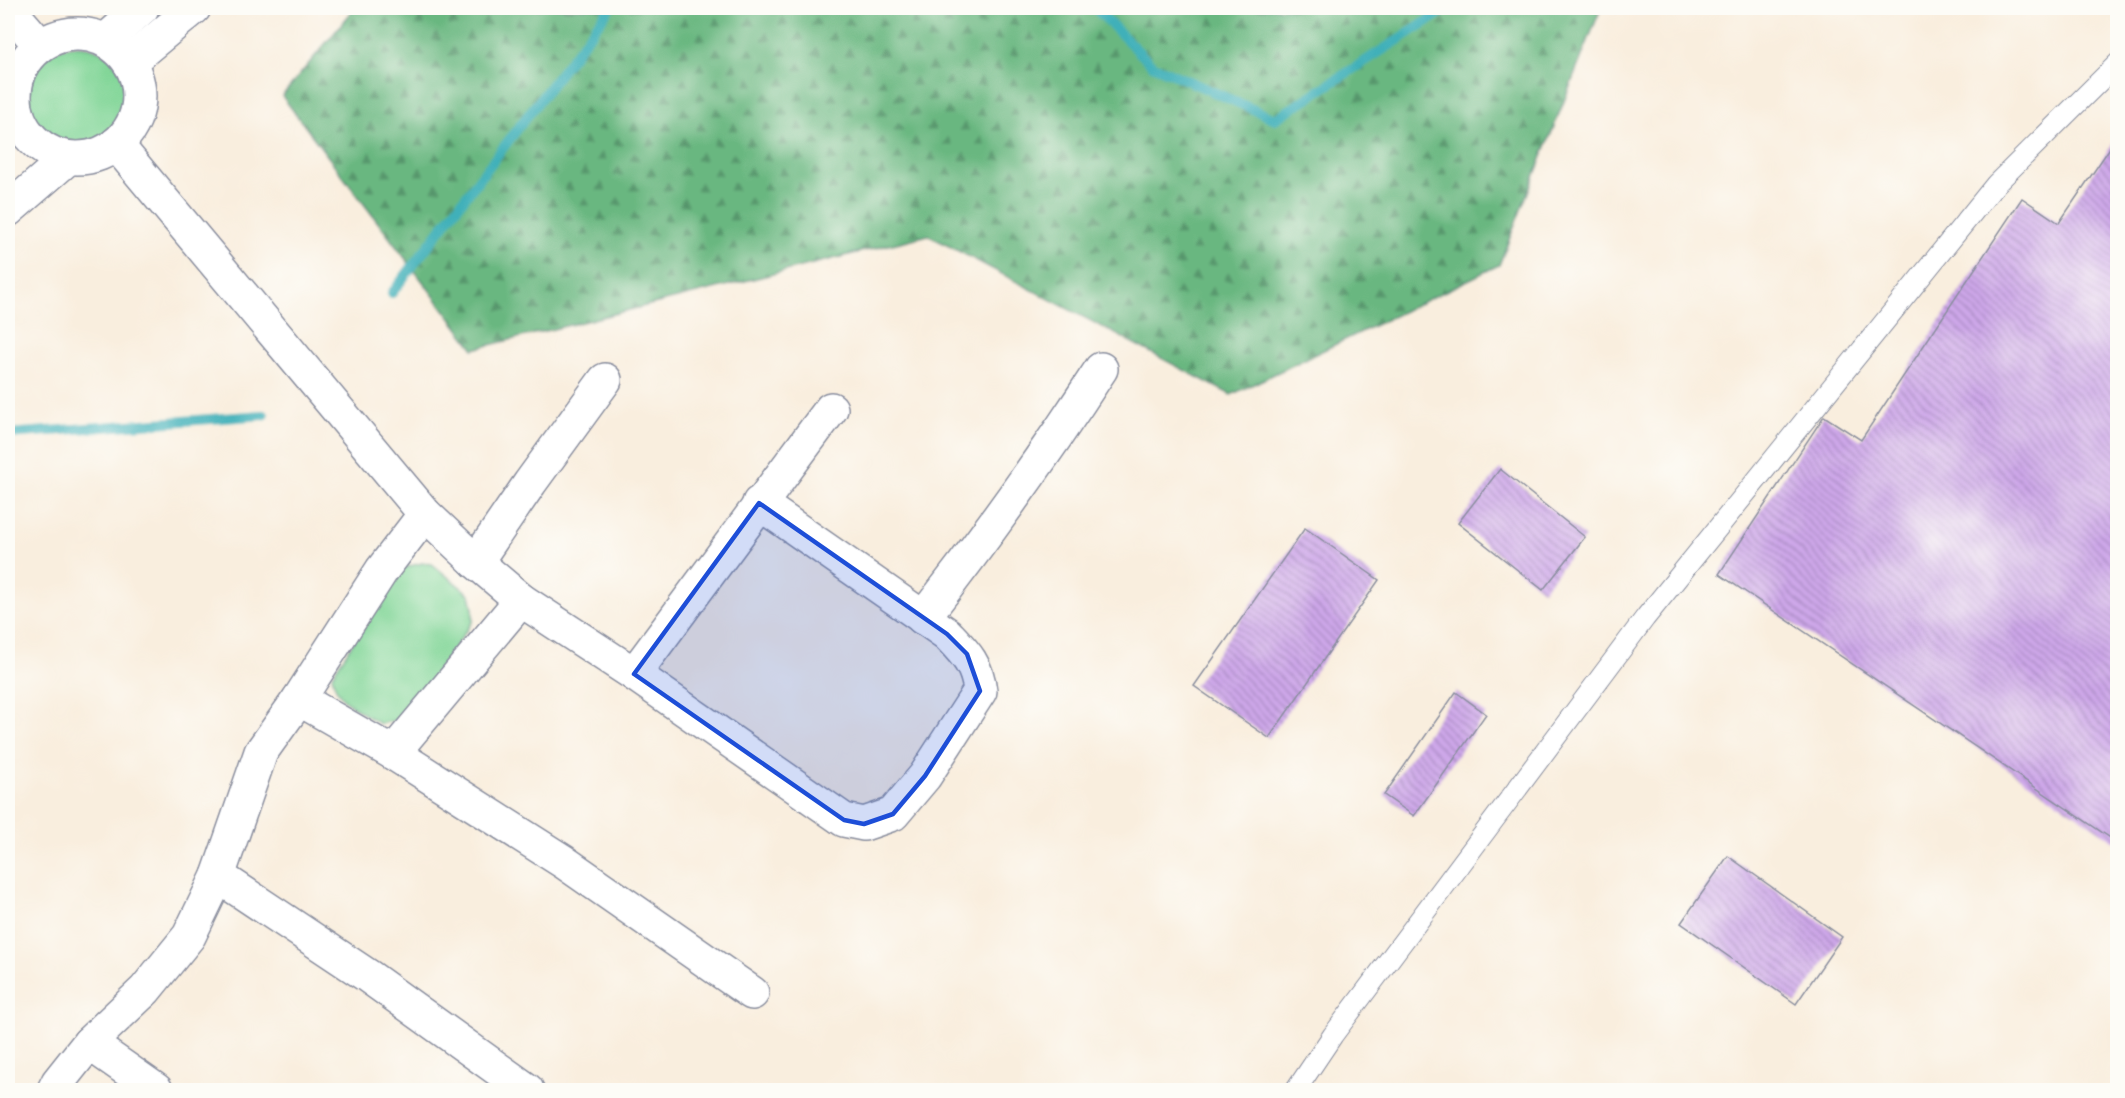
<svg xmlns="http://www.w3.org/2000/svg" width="2125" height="1098" font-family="'EB Garamond',serif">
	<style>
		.green { fill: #82d698; stroke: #4e827b; stroke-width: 1.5 }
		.forest { fill: url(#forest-firs); stroke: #42736f; stroke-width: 1.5 }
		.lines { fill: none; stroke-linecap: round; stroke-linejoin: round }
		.stream { stroke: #3fb0b9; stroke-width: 10 }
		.building { fill: url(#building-back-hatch) }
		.service-casing { stroke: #8a8e9e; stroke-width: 22 }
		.minor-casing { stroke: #8a8e9e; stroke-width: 36 }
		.service { stroke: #fff; stroke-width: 20 }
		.minor { stroke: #fff; stroke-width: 33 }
		.marked { fill: #1d4ed8; fill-opacity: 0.2; stroke: #1d4ed8; stroke-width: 4.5; stroke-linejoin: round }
	</style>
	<defs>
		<pattern id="forest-firs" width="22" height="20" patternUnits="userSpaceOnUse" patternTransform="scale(1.5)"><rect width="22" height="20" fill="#69b780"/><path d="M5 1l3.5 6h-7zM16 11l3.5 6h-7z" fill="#56956c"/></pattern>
		<pattern id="building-back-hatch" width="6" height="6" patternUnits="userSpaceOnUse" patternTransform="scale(1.5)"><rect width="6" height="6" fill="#cea7e9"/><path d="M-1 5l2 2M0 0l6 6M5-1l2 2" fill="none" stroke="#a688c0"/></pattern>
	</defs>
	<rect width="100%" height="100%" fill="#fdfcf7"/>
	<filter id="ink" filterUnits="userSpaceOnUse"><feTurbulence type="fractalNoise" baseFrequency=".0167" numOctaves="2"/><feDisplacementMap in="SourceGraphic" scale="12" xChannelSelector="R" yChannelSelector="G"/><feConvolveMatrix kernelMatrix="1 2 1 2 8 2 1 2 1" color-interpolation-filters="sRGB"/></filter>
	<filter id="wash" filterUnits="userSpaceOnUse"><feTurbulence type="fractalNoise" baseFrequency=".008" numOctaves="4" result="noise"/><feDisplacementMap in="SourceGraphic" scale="24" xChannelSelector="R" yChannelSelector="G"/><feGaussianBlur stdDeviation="1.35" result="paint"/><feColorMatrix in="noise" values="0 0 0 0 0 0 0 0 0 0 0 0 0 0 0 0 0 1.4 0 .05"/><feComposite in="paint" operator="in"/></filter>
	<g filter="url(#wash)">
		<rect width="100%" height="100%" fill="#f9eede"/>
		<!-- green -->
		<g class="green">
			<circle cx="77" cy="96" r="50"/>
			<path d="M422,563l10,1 38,31 3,13v13l-63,92 -9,6 -21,5c-22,-15 -44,-22 -48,-49l70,-107z"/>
		</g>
		<!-- forest -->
		<polygon class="forest" points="355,8 1601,8 1499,265 1231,395 928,235 474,349 282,96"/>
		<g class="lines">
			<!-- stream -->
			<g class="stream">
				<polyline points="1095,8 1152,65 1275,119 1448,8"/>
				<polyline points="392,293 610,8"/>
				<polyline points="8,434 264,415"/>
			</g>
		</g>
		<g id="blocks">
			<!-- building -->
			<g class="building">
				<polygon points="2118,136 2118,843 1719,574 1824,416 1861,440 2022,198 2059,223"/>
				<polygon points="1500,469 1585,537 1543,590 1458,523"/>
				<polygon points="1305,528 1379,580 1269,738 1194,686"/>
				<polygon points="1456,692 1486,714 1414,816 1384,795"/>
				<polygon points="1728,856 1842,937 1796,1004 1681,923"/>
			</g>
		</g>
	</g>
	<g filter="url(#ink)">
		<use href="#blocks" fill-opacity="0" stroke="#8a8e9e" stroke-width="1.5"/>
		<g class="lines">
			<defs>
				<polyline id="service" points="1296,1090 1333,1035 1645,618 1996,184 2118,63"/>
				<g id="minor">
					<polyline points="8,8 40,45"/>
					<circle cx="77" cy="96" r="62"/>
					<polyline points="106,40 142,8"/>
					<polyline points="129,62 194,8"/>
					<path d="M116,144l309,370 51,48 45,38 113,74 210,146 20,4 29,-10 32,-38 55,-85c-3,-27 -15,-38 -33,-57l-188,-131"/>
					<polyline points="8,210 68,158"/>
					<polyline points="476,562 530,483 605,380"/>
					<path d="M923,618c63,-81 122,-163 178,-249"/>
					<polyline points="634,674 831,409"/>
					<polyline points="299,699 393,753 564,862 752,993"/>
					<polyline points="393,753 521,600"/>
					<polyline points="218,876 368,976 527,1090"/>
					<polyline points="89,1043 145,990 189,936 218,876 261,752 299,699 382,570 425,514"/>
					<polyline points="54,1090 58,1082 89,1043 156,1090"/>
				</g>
			</defs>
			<!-- service casing -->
			<use href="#service" class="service-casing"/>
			<!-- minor casing -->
			<use href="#minor" class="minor-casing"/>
			<!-- service -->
			<use href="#service" class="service"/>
			<!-- minor -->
			<use href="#minor" class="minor"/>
		</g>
	</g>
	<!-- marked area -->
	<path class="marked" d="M759,503l188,131 20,20 13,37 -55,85 -32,38 -29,10 -20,-4 -210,-146z"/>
	<!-- margin -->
	<rect width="2125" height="1098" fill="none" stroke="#fdfcf7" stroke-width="30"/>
</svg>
